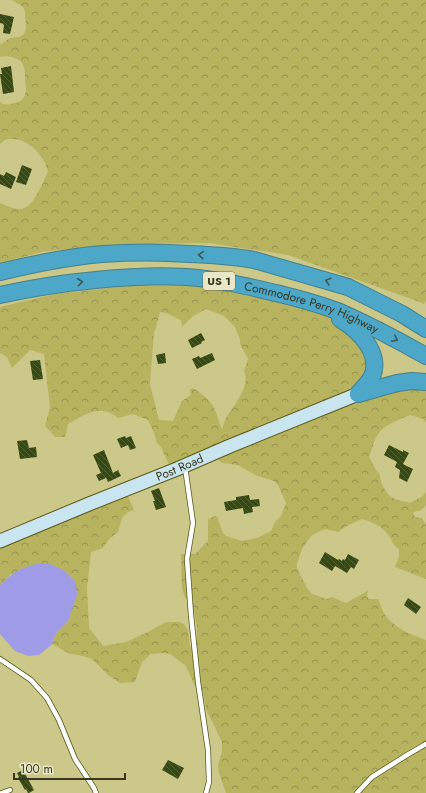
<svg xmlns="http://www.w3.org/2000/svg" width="426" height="793" font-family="Jost,sans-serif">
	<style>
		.forest { fill: url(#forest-crowns); fill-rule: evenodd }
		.water { fill: #9f9be7 }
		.building { fill: url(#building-back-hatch) }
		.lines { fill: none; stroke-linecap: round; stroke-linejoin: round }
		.lane-casing { stroke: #5c581a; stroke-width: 6 }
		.secondary-casing { stroke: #5c581a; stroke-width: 15 }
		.highway-casing { stroke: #45808d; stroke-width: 18 }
		.lane { stroke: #fff; stroke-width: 4.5 }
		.secondary { stroke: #c9e5ef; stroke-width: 13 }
		.highway { stroke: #4ca7c9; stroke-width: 16 }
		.oneway { stroke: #3f5951 }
		.labels { text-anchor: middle; stroke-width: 4; stroke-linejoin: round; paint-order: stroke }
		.shield { fill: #e8e7c8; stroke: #6e6c51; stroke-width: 1 }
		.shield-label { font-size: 11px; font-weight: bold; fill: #39371e }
		.street-label { font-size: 12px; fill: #39371e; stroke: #e8e7c8 }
	</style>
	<defs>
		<pattern id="forest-crowns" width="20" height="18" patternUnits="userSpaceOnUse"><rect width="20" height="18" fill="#b8b35f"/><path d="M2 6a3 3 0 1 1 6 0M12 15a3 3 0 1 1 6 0" fill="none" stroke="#97924e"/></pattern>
		<pattern id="building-back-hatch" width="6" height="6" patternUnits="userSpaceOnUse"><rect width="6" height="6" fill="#374912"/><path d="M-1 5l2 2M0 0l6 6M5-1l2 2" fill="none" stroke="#536134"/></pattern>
	</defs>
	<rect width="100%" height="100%" fill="#cbc889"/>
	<!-- forest -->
	<g class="forest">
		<path d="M12,0h414v301l-2,3 -7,-3 -129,-46 -79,-12 -69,1 -94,7 -46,12v-60c8,3 16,8 24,5 10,-2 20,-28 24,-37 -5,-17 -21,-34 -40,-32 -3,0 -5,3 -8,5v-42c4,3 7,3 11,2 6,-1 11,-3 13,-7 3,-5 2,-11 1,-16 0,-12 1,-20 -13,-24 -5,-1 -7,-1 -12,0v-13h1l9,-6 9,-1 5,-3 2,-5 -1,-17 -2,-5z"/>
		<path d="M173,281l48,5 73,17 46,16 32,30 -10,41 64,-9v42l-3,-4 -13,-4c-11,5 -26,9 -33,21 -4,6 -5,14 -8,21l7,13 4,5c0,6 2,9 4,13 6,12 14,12 26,15l13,-7 3,-4v13l-6,6h-4l-3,2 2,4 7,1 4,7v54l-31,-12 4,-10v-8c-8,-5 -5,-6 -10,-13 -6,-9 -16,-14 -27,-17l-15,7 -9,6 -13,-3 -13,6 -10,14 -5,15v4l10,20 5,6 15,5 5,-2 14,6 18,-10 4,-3 -1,6 2,3h9c2,5 4,10 6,14 8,14 28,22 42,27v153h-200l-7,-20 -1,-8 4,-13v-10l-16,-33 -3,-17 -8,-6 -9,-20 -16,-12 -7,-1 -12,1 -9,8 -7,20 -15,1 -12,-8 -16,-16 -13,-4 -9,-1 -18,-10 4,-11 12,-12 8,-37 -2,-4 -9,-9 -54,3 -11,11v-44l125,-52 9,21 -6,2 -6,6 -4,14 -9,7 -6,9 -12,4 -4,36 2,40 14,18 23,-4 20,-9 20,-11h13l5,2 4,6 2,17h4l3,-2v-18l-3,-15 -10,-17 -2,-7 -1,-34h14l13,-13v-22l7,-3 2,1 6,16 3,3 16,5 15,-3 14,-7 4,-9 6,-6 5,-13 -8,-18 -4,-4 -19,-6 -17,-10 -16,-2 -5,-4 -3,-6 -43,16 -10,-22 -4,-4 -3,-10 -6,-13 -15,-6 -15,4c-18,-15 -33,-4 -50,6l-3,13h-10l-10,-11 5,-19 -6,-53 -14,-4 -18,18 -5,-11 -7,-4v-46l55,-13zM206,309l18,7 11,11 5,12v5l8,15 -4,12c7,17 -11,34 -19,49 -1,3 -2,6 -3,9 -4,-6 -4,-14 -8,-21 -2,-7 -15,-16 -21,-20l-3,1 1,6 -9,6 -9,20 -14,-1 -9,-36 4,-52 1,-1 5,-19 6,1 15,7 1,7 11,-11z"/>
	</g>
	<!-- water -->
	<path class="water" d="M36,564h14l15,7 9,9 2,4 1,11 -9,26 -12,12 -4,11 -13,11 -11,1 -13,-5 -15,-17v-49c13,-13 19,-16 36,-21z"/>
	<!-- building -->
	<g class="building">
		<polygon points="0,14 14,17 10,34 3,33 4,25 3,25 4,24 0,23"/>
		<polygon points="11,66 14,92 3,94 0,74 2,74 1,68"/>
		<polygon points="22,165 32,169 26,185 16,182"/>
		<polygon points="6,172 16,177 11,189 0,184 0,174 4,176"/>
		<polygon points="201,333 205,340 201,342 202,343 192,348 188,340"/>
		<polygon points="165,353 166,363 158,364 156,355"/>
		<polygon points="212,353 215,360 197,369 192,359 199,356 200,358"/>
		<polygon points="40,360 43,379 33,380 30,361"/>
		<polygon points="125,436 126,438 131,436 136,448 130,450 128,445 121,448 117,439"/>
		<polygon points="27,440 29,448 36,447 37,457 20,459 17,441"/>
		<polygon points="389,445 403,452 403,450 409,453 403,464 413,469 407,482 399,478 400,470 395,467 397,462 384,455"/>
		<polygon points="104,450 113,473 118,470 121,476 108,482 106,478 99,481 96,475 101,473 93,455"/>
		<polygon points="159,488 166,507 156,510 153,501 155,501 151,491"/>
		<polygon points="249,495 250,500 259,499 260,506 252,507 253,512 244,514 243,508 226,511 224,502 236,500 236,497"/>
		<polygon points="325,552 338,560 339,559 342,561 343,559 345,560 348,554 359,560 354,569 351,567 347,573 335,566 332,571 319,563"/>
		<polygon points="408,598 421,607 416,614 404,605"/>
		<polygon points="168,760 184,768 178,779 162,770"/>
		<polygon points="23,770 34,790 29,793 28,793 26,789 25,790 18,778 19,777 17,773"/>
	</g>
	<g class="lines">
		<defs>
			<g id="lane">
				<polyline points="185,467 193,523 187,559 191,615 198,682 208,750 209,782 206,793"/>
				<polyline points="0,659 31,680 47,698 59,720 75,759 94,788 96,793"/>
				<polyline points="2,793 10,790"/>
				<polyline points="357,793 372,777 407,755 426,744"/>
			</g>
			<g id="secondary">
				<path id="s1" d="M0,541l89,-37 88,-35 53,-23 128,-52"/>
			</g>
			<g id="highway">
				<path d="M0,272c33,-8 68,-15 102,-18 29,-2 59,-2 88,0 21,1 43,2 64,6l94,27 54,27 24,15"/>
				<path id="s2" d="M0,295c32,-7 63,-12 96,-15 30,-3 60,-5 90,-3 31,2 60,9 90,16 21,5 43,11 64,19 29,13 58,28 86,44"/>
				<path d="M340,319c18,11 40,32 33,55 -3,8 -10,14 -15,20"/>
				<polyline points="358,394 397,383 412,381 426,382"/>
			</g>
		</defs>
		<!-- lane casing -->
		<use href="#lane" class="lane-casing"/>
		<!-- secondary casing -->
		<use href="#secondary" class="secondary-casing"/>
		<!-- highway casing -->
		<use href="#highway" class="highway-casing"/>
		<!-- lane -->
		<use href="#lane" class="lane"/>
		<!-- secondary -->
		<use href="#secondary" class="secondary"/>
		<!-- highway -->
		<use href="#highway" class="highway"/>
	</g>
	<!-- one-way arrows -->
	<defs><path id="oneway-chevron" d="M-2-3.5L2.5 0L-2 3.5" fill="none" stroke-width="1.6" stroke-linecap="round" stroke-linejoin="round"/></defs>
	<g class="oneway">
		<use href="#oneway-chevron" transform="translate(201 255) rotate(-176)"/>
		<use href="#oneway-chevron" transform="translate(328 281) rotate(-164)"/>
		<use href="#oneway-chevron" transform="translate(80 282) rotate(-6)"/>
		<use href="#oneway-chevron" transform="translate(395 339) rotate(27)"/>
	</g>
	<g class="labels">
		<!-- shield labels -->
		<rect class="shield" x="203" y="272" width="32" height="18" rx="3"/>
		<g class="shield-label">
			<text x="219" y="285">US 1</text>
		</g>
		<!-- street labels -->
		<g class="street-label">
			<text dy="4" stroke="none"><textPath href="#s2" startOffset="317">Commodore Perry Highway</textPath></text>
			<text dy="4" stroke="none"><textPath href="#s1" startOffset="194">Post Road</textPath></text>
		</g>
	</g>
	<!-- scale -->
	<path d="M14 773v6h111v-6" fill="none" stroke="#39371e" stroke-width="2"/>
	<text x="20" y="773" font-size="12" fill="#39371e" stroke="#e8e7c8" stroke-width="3" paint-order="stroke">100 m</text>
</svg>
